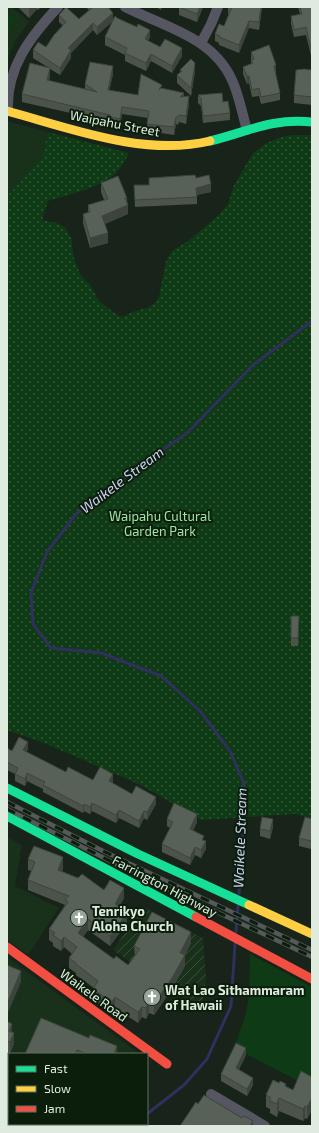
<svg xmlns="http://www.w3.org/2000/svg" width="319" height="1133" font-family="'Exo 2',sans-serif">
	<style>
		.built { fill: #19301a }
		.industrial { fill: url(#industrial-furrows) }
		.grass { fill: #0e3b15 }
		.park { fill: url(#park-dots) }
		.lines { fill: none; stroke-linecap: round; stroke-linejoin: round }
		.stream { stroke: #312f5e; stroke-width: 3 }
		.street { stroke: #555661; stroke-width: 10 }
		.fast { stroke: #16e098; stroke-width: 9 }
		.slow { stroke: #ffcf43; stroke-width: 9 }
		.jam { stroke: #f24e42; stroke-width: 9 }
		.rail-casing { stroke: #54595a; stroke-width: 4.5 }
		.rail { stroke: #0b1e0c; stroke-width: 3; stroke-dasharray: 9; stroke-linecap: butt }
		.wall { fill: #4b534b }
		.shaded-wall { fill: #3d443d }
		.building { fill: #576157; stroke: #3d443d }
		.labels { text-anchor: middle; stroke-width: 4; stroke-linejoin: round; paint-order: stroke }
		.street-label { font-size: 13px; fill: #dfebdf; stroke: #0b1e0c }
		.park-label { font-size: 13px; fill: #9de6a0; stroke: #0b1e0c }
		.poi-label { font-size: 13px; font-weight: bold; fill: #dfebdf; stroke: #0b1e0c; text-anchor: start }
		.water-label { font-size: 14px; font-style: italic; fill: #d2d3f6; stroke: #0b1e0c }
	</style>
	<defs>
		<pattern id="industrial-furrows" width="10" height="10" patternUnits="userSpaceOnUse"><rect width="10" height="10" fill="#19301a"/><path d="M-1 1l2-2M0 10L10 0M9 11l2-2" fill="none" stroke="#3a4e3b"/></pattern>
		<pattern id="park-dots" width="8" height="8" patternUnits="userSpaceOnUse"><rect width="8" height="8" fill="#0e3b15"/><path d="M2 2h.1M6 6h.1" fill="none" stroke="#315837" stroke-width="1.8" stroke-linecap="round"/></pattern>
	</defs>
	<rect width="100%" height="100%" fill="#182319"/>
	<!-- built -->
	<g class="built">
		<polygon points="7,7 12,7 29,22 16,40 7,61"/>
		<polygon points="7,121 48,132 42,157 7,196"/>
		<polygon points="7,837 22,845 15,886 59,908 28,955 7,940"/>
		<polygon points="7,957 140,1054 9,1054 9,1124 74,1124 72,1126 7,1126"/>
	</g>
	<!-- industrial -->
	<polygon class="industrial" points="143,907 203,938 206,978 204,996 200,1009 113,950"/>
	<!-- grass -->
	<g class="grass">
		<polygon points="7,14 15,17 7,36"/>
		<polygon points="250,954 312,987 312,1088 234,1048 246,1014 249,995"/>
	</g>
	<!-- park -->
	<path class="park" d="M48,132l81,21c-4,8 -8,15 -14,21 -15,14 -48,21 -67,27l-6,19 15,3 9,5 5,10 3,20 6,16 11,12 8,15 14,11 9,5 13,-6 12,-3 7,-4 5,-7 7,-36 6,-10 16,-10 32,-27 8,-10 6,-19 19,-32 12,-9 13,-6 14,-3h20v684l-17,-5 -94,6 -60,-35 -97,-42 -37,-13v-534l35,-39z"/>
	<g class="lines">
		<!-- stream -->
		<g class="stream">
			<polyline points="239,894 243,829 244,784 230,751 200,711 161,676 101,653 51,648 33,624 31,593 47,552 76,514 122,478 187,433 253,365 312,321"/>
			<polyline points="236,932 238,906"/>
			<polyline points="147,1114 184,1085 207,1059 231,1006 235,944"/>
			<polyline points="131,1126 134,1124"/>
		</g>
		<!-- street -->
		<g class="street">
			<path d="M125,7c38,19 88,30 107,73 7,15 10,33 15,50"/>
			<polyline points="201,43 211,24 218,7"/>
			<path d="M8,111c-2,-43 22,-74 50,-104"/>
			<polyline points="211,1094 265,1126"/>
		</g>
		<!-- fast -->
		<g class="fast">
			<path d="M210,141c38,-9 60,-23 102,-19"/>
			<polyline points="7,788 138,854 249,905"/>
			<polyline points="7,816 196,917"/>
		</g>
		<!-- slow -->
		<g class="slow">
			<path d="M7,111c63,17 137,46 203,30"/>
			<polyline points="249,905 312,934"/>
		</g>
		<!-- jam -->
		<g class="jam">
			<polyline points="196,917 312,979"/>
			<polyline points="7,947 167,1064"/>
		</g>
		<defs>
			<g id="rail">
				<polyline points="7,802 103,851 312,950"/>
				<polyline points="7,809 126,869 312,957"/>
			</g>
		</defs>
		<!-- rail casing -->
		<use href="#rail" class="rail-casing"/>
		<!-- rail -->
		<use href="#rail" class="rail"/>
	</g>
	<!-- wall -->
	<g class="wall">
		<polygon points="18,7 41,7 38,10 37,9 29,18"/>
		<polygon points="86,7 108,7 113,20 117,18 150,37 148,41 182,56 172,73 151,61 146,71 125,61 125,55 105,45 105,37 113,21 97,35 93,30 71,53 71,58 60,75 50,69 50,76 49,81 85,89 85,84 113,74 109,90 138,95 162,89 184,97 189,104 186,124 179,122 178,125 176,124 174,135 147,131 147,124 148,118 122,114 120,126 110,124 110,122 22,102 22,94 49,68 33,58 33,50 46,47 63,26 59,22 59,15 79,19 89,10"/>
		<polygon points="156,7 162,7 161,10"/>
		<polygon points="179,7 203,7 197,22 179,15"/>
		<polygon points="228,7 262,7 259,30 249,28 239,53 219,45 219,43 215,41 215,34 224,26 229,14 228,14"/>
		<polygon points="298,7 312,7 312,60 306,35 294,37 291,24 291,16 300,14"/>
		<polygon points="251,52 276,73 275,73 280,93 280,100 261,104 259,96 252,97 249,83 247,84 243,74 243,67 251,64"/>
		<polygon points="180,70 195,71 191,96 177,83 177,75 180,73"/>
		<polygon points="312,70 312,105 294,103 294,95"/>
		<polygon points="198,95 223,102 230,113 230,120 203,123 201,106 198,103"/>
		<polygon points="149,178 196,178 211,192 197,195 197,204 135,207 134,185 149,185"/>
		<polygon points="101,183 127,198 128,214 105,224 108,243 90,248 83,223 83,214 88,212 88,205 104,200 101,192"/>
		<polygon points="291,616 299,616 298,646 291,646"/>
		<polygon points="7,748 12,751 28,749 26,752 66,772 93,780 113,782 112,783 132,794 156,804 147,820 144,818 139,828 119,818 116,823 92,811 90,814 84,811 83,813 43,792 43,789 27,781 25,786 15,781 15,774 7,770"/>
		<polygon points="167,819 197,822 193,831 204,840 206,849 201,858 195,855 190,865 162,852 162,844 170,828 167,826"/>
		<polygon points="312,819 312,845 311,849 299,846 299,838"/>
		<polygon points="273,827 270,839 260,836 260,829"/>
		<polygon points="28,859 63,868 62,872 124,898 119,907 127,923 110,946 88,930 83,937 114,959 128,965 135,956 134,946 191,943 185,955 185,966 172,989 154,1015 149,1013 146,1019 142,1017 138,1023 115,1008 112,1013 93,1000 94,988 76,975 76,973 69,968 69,958 72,954 64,947 61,951 53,946 53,943 49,940 49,929 65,905 28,890 28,880 31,871 28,870"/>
		<polygon points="41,1018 117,1054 25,1054"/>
		<polygon points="7,1021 12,1032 14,1044 10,1053 7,1052"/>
		<polygon points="246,1055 239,1069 253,1085 247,1096 221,1081 221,1074"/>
		<polygon points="312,1077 312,1110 307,1119 305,1118 303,1121 279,1111 277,1117 270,1113 270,1109 266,1107 266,1095 279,1083 293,1090"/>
	</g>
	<!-- shaded-wall -->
	<g class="shaded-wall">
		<polygon points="31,7 37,7 37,9 29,18 29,9"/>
		<polygon points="200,7 203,7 197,22 197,14"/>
		<polygon points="261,7 262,7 259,30 259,22"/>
		<polygon points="113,13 113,21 97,35 97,27"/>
		<polygon points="249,21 249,28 239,53 239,45"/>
		<polygon points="93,23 93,30 71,53 71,58 60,75 60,68 68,48"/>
		<polygon points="150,30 150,37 145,47 145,39"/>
		<polygon points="182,48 182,56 172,73 172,66"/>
		<polygon points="151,54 151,61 146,71 146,63"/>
		<polygon points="195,63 195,71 191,96 191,88"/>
		<polygon points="276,65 276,73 274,74 274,66"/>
		<polygon points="113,66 113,74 108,97 108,90"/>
		<polygon points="50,68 50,76 47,88 47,80"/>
		<polygon points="247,76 249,76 249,83 247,84"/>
		<polygon points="184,93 184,100 180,97"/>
		<polygon points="189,96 189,104 186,124 186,116"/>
		<polygon points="122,107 122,114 120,126 120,119"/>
		<polygon points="176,117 176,124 174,135 174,127"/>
		<polygon points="211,184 211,192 196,195 196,188"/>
		<polygon points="128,205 128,214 102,225 102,216"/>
		<polygon points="108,233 108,243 90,248 90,238"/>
		<polygon points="28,742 28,749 23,758 23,750"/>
		<polygon points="27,773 27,781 25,786 25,779"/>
		<polygon points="113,774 113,782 109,789 109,781"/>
		<polygon points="156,797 156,804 147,820 147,812"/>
		<polygon points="92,803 92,811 90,814 90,807"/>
		<polygon points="84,804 84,811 83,813 83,806"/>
		<polygon points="119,810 119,818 116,823 116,815"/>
		<polygon points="144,811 144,818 139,828 139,821"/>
		<polygon points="197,814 197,822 190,837 190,829"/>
		<polygon points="273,819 273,827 270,839 270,831"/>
		<polygon points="312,837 312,845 311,849 311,841"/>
		<polygon points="206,841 206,849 201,858 201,850"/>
		<polygon points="195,847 195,855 190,865 190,858"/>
		<polygon points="63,857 63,868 58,881 58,870"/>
		<polygon points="8,873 8,890 7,893 7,875"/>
		<polygon points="124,888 124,898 115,915 115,904"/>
		<polygon points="127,913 127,923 110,946 110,936"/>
		<polygon points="88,919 88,930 78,944 78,933"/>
		<polygon points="191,932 191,943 184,956 185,955 185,966 172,989 154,1015 154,1004"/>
		<polygon points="64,937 64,947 61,951 61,941"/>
		<polygon points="21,971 21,982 7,1015 7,1004"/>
		<polygon points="115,997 115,1008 112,1013 112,1002"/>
		<polygon points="149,1002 149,1013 146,1019 146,1008"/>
		<polygon points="142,1007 142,1017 138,1023 138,1012"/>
		<polygon points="12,1024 12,1035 9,1031"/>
		<polygon points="14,1033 14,1044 10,1053 10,1042"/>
		<polygon points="117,1046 117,1054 114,1054"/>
		<polygon points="246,1048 246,1055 236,1075 236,1068"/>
		<polygon points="253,1078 253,1085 247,1096 247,1089"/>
		<polygon points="279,1098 279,1111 277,1117 277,1104"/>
		<polygon points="312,1098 312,1110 307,1119 307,1107"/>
		<polygon points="305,1106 305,1118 303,1121 303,1109"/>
		<polygon points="253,1121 253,1126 250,1126"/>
		<rect x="23" y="1124" width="3" height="2"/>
	</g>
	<!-- building -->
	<g class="building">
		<polygon points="66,7 79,19 93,7 108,7 113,13 97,27 93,23 68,48 71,50 60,68 33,50 38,42 46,47 54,35 66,22 59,15"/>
		<polygon points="179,7 200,7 197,14"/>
		<polygon points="232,7 261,7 259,22 249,21 239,45 219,37 220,36 215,34 219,24 224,26"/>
		<polygon points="300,7 312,7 312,53 306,27 294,30 291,16 302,14"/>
		<polygon points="115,16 117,18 137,27 138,24 150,30 145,39 160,47 165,39 182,48 172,66 151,54 146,63 125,53 127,48 105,37"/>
		<polygon points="269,45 276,65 274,66 280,93 261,97 259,88 252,90 249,76 247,76 243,67 253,63 251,60 254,59 251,52"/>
		<polygon points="191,59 195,63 191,88 177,75 182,71 180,70"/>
		<polygon points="90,62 113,66 108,90 138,95 141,74 162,85 159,90 161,88 184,93 180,97 189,96 186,116 179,115 178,117 176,117 174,127 147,124 149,111 122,107 120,119 110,117 110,115 22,94 30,63 50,68 47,80 97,92 85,84"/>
		<polygon points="304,69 312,70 312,97 294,95 296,70"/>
		<polygon points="222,93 223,102 228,101 230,113 203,116 201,98 198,95"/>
		<polygon points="195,175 196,178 209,175 211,184 196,188 197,197 135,200 134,185 149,185 149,178"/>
		<polygon points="118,176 127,198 125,198 128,205 102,216 108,233 90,238 83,214 90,212 88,205 108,199 101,183"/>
		<polygon points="291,616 299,616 298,638 291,638"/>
		<polygon points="19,737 28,742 23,750 66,772 68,767 93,780 100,767 113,774 109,781 132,794 136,786 156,797 147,812 144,811 139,821 119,810 116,815 92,803 90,807 84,804 83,806 43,785 45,782 27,773 25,779 15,774 18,768 7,762 7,748 12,751"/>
		<polygon points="174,803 197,814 190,829 204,836 202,840 206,841 201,850 195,847 190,858 162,844 173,822 167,819"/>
		<polygon points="262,817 273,819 270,831 260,829"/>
		<polygon points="305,817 312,819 312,837 311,841 299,838"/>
		<polygon points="34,846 63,857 58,870 78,878 82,874 104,890 110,880 124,888 115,904 127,913 110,936 88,919 78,933 114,959 116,956 128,965 140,949 134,946 152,912 191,932 180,953 185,955 172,978 154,1004 149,1002 146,1008 142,1007 138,1012 115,997 112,1002 93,989 98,981 76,964 76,963 69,958 77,947 64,937 61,941 53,935 55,933 49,929 68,902 65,900 69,896 28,880 35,862 28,859"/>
		<polygon points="7,965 21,971 7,1004"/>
		<polygon points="41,1018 89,1038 90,1035 117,1046 114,1054 87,1054 77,1050 75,1054 25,1054"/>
		<polygon points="7,1021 12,1024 9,1031 14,1033 10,1042 7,1041"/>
		<polygon points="236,1043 246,1048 236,1068 253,1078 247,1089 221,1074"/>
		<polygon points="301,1071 312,1077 312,1098 307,1107 305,1106 303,1109 279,1098 277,1104 270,1101 270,1097 266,1095 273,1080 279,1083 280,1081 286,1084 285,1086 293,1090"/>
		<polygon points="204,1095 242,1118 244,1116 253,1121 250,1126 180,1126 196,1102 198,1104"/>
		<polygon points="7,1109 9,1110 9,1124 23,1124 23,1126 7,1126"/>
	</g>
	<!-- icons -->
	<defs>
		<symbol id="church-disc" viewBox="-11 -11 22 22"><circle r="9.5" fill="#99a59a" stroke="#0b1e0c"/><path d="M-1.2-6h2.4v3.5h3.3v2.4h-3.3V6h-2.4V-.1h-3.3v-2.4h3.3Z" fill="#fff"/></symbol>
	</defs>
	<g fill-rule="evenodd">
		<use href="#church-disc" x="69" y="908" width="20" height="20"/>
		<use href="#church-disc" x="142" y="987" width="20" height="20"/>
	</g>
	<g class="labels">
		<!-- street labels -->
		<g class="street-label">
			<text transform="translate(115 123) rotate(11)" y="5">Waipahu Street</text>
			<text transform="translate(165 886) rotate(28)" y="5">Farrington Highway</text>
			<text transform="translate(94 995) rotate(36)" y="5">Waikele Road</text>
		</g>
		<!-- park labels -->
		<g class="park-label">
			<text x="160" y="521">Waipahu Cultural<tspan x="160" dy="15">Garden Park</tspan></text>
		</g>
		<!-- poi labels -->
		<g class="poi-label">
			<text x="92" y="916">Tenrikyo<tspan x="92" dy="15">Aloha Church</tspan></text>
			<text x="165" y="995">Wat Lao Sithammaram<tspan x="165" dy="15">of Hawaii</tspan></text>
		</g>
		<!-- water labels -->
		<g class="water-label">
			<text transform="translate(122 480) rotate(-37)" y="5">Waikele Stream</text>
			<text transform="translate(240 838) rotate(-88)" y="5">Waikele Stream</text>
		</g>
	</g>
	<!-- border -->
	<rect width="319" height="1133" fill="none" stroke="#dfebdf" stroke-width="16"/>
	<!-- legend -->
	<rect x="8" y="1053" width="140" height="72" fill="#0b1e0c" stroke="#607060"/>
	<rect x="16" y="1066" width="20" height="6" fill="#16e098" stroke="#607060"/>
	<text x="44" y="1073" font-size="12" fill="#dfebdf">Fast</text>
	<rect x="16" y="1086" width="20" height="6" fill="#ffcf43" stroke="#607060"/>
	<text x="44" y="1093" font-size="12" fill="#dfebdf">Slow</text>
	<rect x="16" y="1106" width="20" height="6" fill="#f24e42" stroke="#607060"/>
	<text x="44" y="1113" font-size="12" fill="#dfebdf">Jam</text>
</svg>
